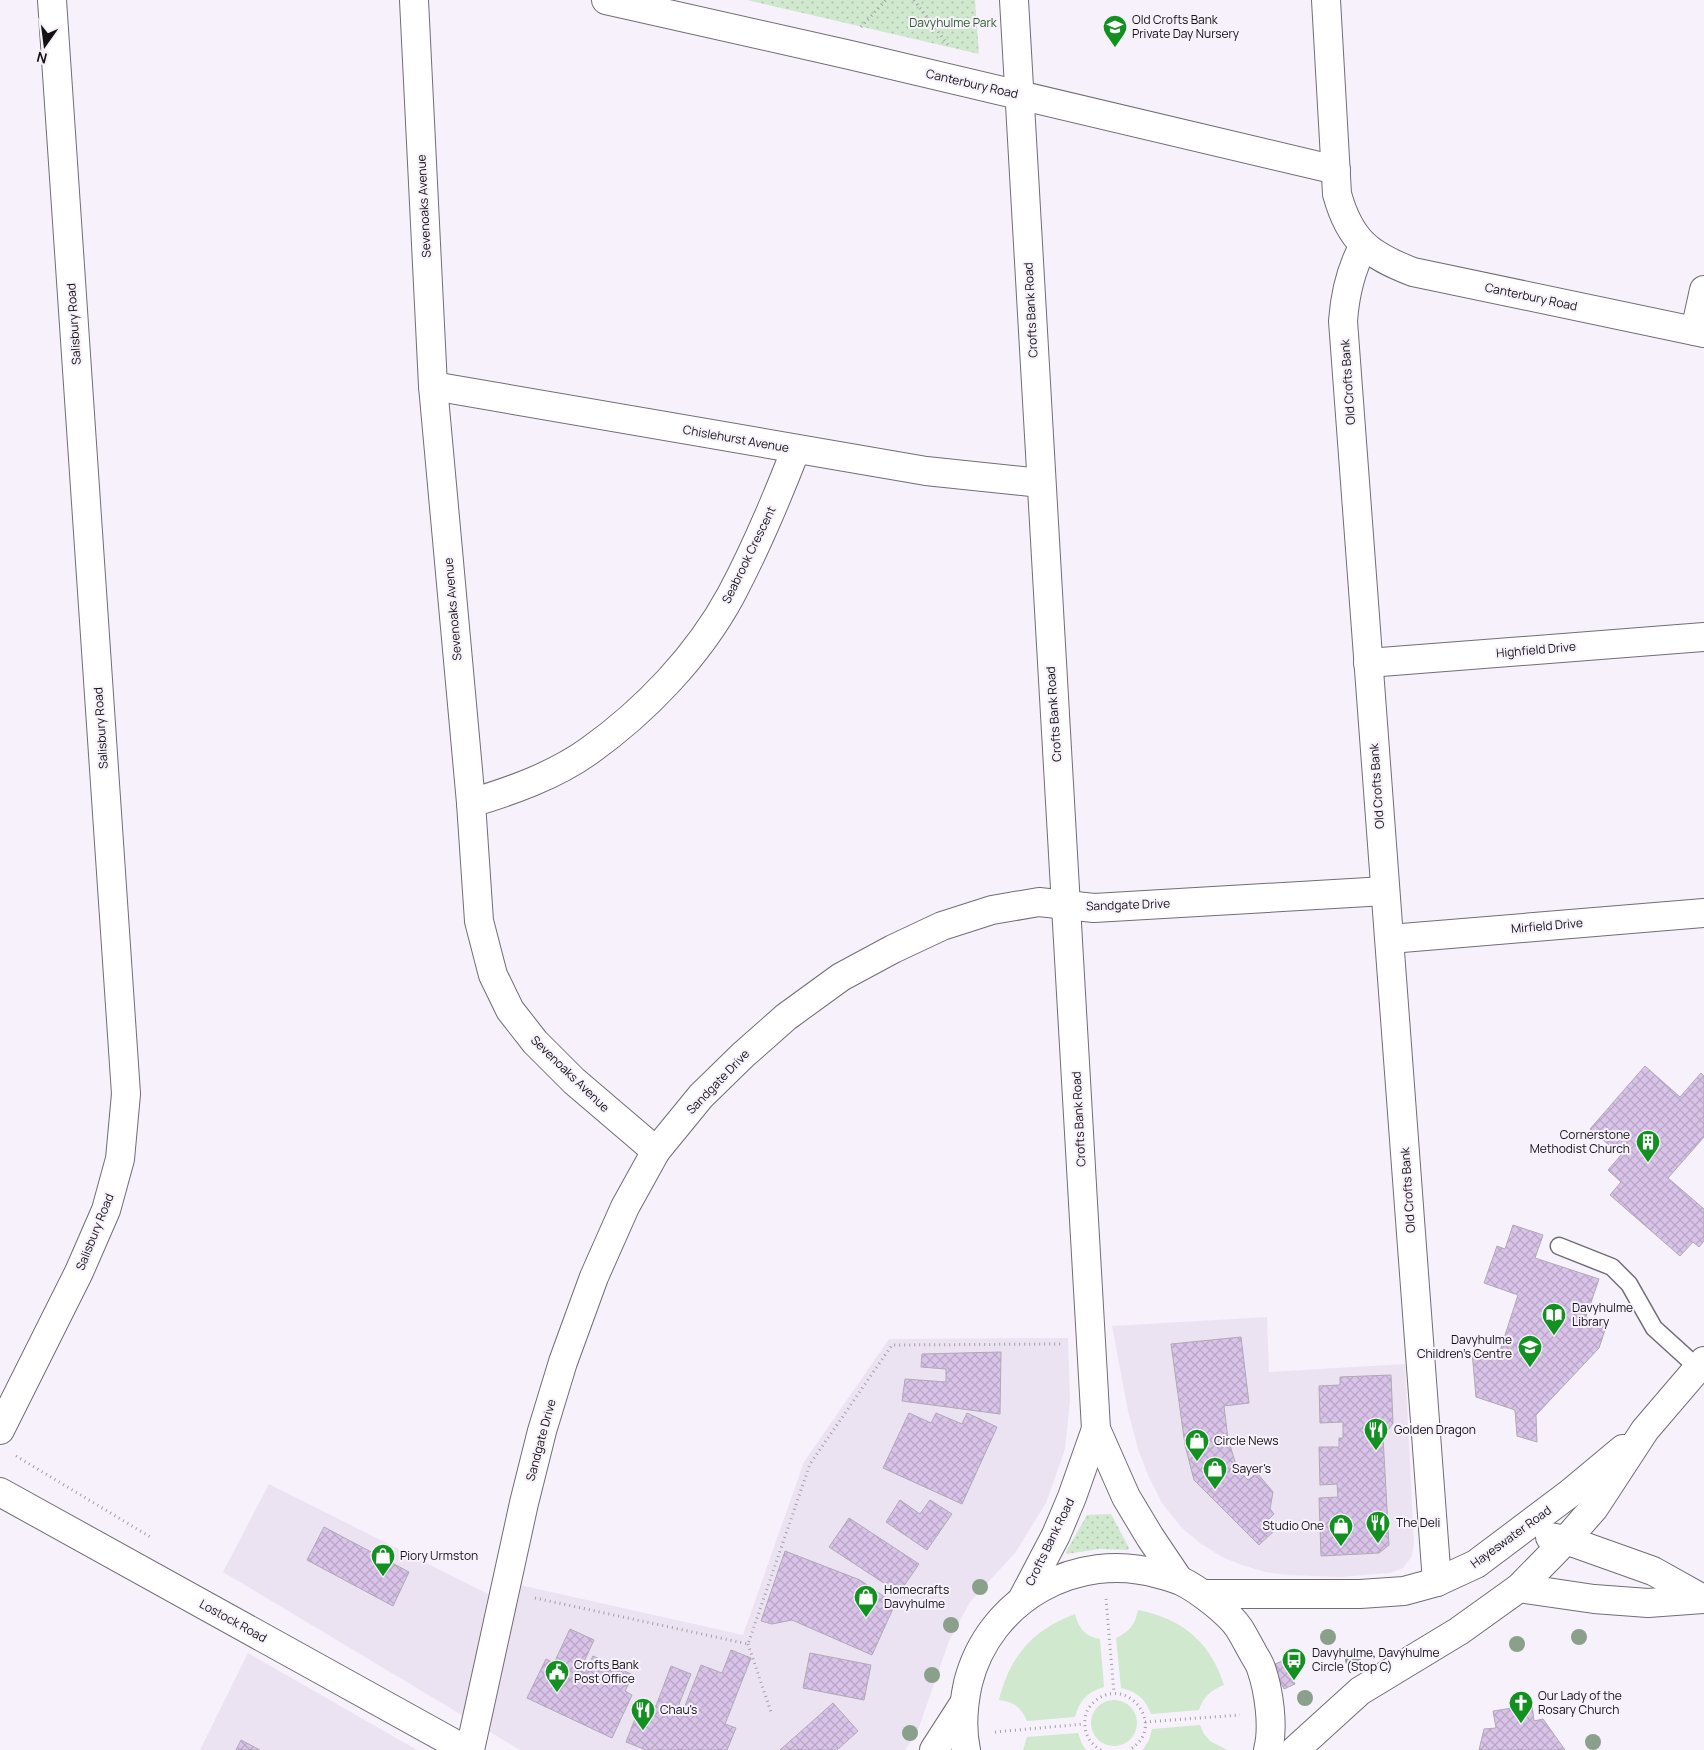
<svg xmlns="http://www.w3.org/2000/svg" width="1704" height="1750" font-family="Manrope,sans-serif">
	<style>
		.built { fill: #ece3f2 }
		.grass { fill: url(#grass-dots) }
		.garden { fill: #cfe8ce }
		.building { fill: url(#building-cross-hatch); stroke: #afaab3 }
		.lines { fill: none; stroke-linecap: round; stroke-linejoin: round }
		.lane-casing { stroke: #716d75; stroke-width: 19 }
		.street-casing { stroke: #716d75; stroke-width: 30 }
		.secondary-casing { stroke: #716d75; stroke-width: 30 }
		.path { stroke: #a39fa6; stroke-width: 3; stroke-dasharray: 1 4; stroke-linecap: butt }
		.lane { stroke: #fff; stroke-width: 16 }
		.street { stroke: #fff; stroke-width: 28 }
		.secondary { stroke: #fff; stroke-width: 28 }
		.tree { fill: #8aa08b }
		.labels { text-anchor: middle; stroke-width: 4; stroke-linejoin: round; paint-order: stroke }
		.poi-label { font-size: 12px; fill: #131114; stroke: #f6f1fa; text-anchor: start }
		.park-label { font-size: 12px; fill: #315e30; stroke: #f6f1fa }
		.street-label { font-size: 12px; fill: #131114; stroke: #f6f1fa }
	</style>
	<defs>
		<pattern id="grass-dots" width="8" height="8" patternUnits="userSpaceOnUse" patternTransform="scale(1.25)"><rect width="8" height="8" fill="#cfe8ce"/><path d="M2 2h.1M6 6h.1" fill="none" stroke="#b1c6b0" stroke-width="1.8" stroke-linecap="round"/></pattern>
		<pattern id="building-cross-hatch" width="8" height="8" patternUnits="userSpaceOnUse" patternTransform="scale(1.25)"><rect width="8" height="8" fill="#d9c3e9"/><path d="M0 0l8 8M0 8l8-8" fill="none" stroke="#b9a6c7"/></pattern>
	</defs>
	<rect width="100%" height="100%" fill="#f6f1fa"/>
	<!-- built -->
	<g class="built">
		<polygon points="1267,1317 1269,1372 1405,1364 1414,1544 1412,1556 1403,1568 1390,1573 1340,1577 1288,1575 1265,1572 1242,1565 1222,1557 1200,1543 1181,1527 1162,1503 1148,1475 1138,1449 1128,1411 1112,1326"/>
		<polygon points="1068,1338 1070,1401 1065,1449 1046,1503 1015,1553 970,1602 949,1641 917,1733 905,1750 520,1750 223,1572 269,1484 490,1595 520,1585 743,1635 804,1462 889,1339"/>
		<polygon points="248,1653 417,1750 200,1750"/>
	</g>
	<!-- grass -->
	<g class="grass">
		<polygon points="747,0 975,0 979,54"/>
		<polygon points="1111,1514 1129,1548 1128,1550 1099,1549 1066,1554 1066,1552 1087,1515"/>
	</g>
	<!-- garden -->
	<g class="garden">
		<path d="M1138,1610c44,9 72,31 86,75 -13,5 -21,12 -25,25l-48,4c-6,-16 -14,-22 -30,-26l-5,-50c14,-7 19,-13 22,-28z"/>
		<path d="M1075,1614c4,15 10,22 25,25l4,48c-17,5 -24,13 -29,30l-48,4c-6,-14 -13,-19 -28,-21 11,-44 33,-70 76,-86z"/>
		<circle cx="1114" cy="1723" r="23"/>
		<polygon points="1200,1725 1204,1734 1210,1741 1227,1750 1143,1750 1149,1740 1152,1729"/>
		<polygon points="1078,1733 1082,1744 1086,1750 1023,1750 1027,1737"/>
	</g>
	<!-- building -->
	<g class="building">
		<polygon points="1645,1066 1680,1097 1701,1073 1704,1076 1704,1137 1668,1178 1704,1209 1704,1241 1699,1247 1693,1242 1680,1256 1610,1195 1621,1182 1608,1170 1621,1155 1590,1129"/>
		<polygon points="1513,1225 1543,1235 1535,1258 1599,1279 1586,1317 1607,1324 1599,1348 1536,1415 1537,1442 1517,1436 1515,1410 1476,1397 1472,1352 1497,1360 1518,1295 1484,1283 1497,1246 1505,1249"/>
		<polygon points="1241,1337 1249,1403 1224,1406 1228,1439 1237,1468 1248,1480 1257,1473 1273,1492 1270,1509 1274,1514 1267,1521 1275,1530 1259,1545 1194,1480 1185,1445 1171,1344"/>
		<polygon points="1001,1352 1000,1414 902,1401 905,1379 946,1382 946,1369 921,1367 922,1354"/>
		<polygon points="1391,1375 1393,1423 1383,1437 1389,1545 1379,1553 1321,1556 1319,1498 1338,1497 1337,1484 1320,1485 1319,1447 1339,1447 1339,1438 1343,1438 1343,1422 1320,1423 1319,1386 1340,1385 1340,1377"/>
		<polygon points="909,1413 931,1423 936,1413 962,1424 967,1413 997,1427 962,1504 883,1468"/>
		<polygon points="900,1500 920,1514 930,1500 952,1514 927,1550 886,1522"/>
		<polygon points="849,1518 919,1564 899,1593 829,1547"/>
		<polygon points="324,1527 409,1572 393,1606 307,1560"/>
		<polygon points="785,1551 860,1580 895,1604 872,1655 792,1620 772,1624 761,1621"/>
		<polygon points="570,1629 594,1640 580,1670 585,1673 593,1656 633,1675 625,1691 632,1695 612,1738 527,1698 546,1659 554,1663"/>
		<polygon points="731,1650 751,1658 725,1724 736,1728 727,1750 646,1750 626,1742 642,1701 656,1706 671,1666 691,1674 675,1714 681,1716 701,1665 722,1673"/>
		<polygon points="810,1653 871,1665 864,1700 803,1688"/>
		<polygon points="1284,1660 1295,1684 1284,1689 1273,1665"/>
		<polygon points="833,1703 858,1731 837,1750 780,1750"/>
		<polygon points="1532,1705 1534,1721 1543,1719 1565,1750 1479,1750 1484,1729 1496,1728 1493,1711"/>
		<polygon points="241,1740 260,1750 236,1750"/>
	</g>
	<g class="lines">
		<defs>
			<polyline id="lane" points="1559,1246 1612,1267 1629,1284 1654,1328 1698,1368"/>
			<g id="street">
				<polyline points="414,0 433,386 471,803 479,921 493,975 510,1010 535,1042 574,1081 656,1151"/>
				<polyline points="606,0 850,55 1336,170"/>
				<path d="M1326,0l11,194c13,47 32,61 76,78l291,61"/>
				<path d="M1364,245c-14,25 -19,49 -21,76l94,1261"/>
				<polyline points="1695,331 1704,290"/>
				<polyline points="433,386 926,471 1041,483"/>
				<polyline points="1368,663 1704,637"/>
				<path d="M471,803c40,-12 83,-27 118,-52 56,-40 109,-95 142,-156 25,-47 46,-97 65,-146"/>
				<polyline points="1390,939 1704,913"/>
				<polyline points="0,1430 79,1272 106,1210 120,1159 126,1094 52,0"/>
				<polyline points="470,1750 524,1503 542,1431 563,1362 594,1277 625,1207 656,1151 701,1096 743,1055 786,1017 841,977 893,949 942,926 992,910 1039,902 1094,908 1385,891"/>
			</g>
			<g id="secondary">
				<polyline points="1014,0 1096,1429 1126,1497 1150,1537 1179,1580"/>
				<polyline points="0,1492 466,1750"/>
				<polyline points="1550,1537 1566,1540 1653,1571 1703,1599"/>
				<polyline points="1519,1588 1594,1599 1648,1603 1704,1599"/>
				<polyline points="1204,1594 1360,1594 1404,1591 1437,1582 1476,1564 1569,1494 1623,1449"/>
				<polyline points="1023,1598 1056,1535 1072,1497 1096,1429"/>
				<polyline points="934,1750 963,1705"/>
				<path d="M966,1750c-5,-23 -3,-44 2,-67 21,-84 109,-133 191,-109 7,2 15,4 22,7 17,8 48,32 58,47 5,8 9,16 13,23 3,6 7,11 9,17 8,23 13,59 7,82"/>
				<polyline points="1295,1750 1360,1691 1459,1631 1519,1588 1566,1540 1594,1508 1645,1430 1704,1361"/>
			</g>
		</defs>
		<!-- lane casing -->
		<use href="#lane" class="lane-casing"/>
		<!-- street casing -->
		<use href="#street" class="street-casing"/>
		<!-- secondary casing -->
		<use href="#secondary" class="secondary-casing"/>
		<!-- path -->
		<g class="path">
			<polyline points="914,0 948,45"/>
			<polyline points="861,27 886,0"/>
			<polyline points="16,1456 152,1538"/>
			<polyline points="535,1598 748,1644 810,1464 892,1345 1061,1344"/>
			<polyline points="1106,1599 1114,1693"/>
			<polyline points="748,1644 771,1712"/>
			<polyline points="1145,1722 1240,1715"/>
			<polyline points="995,1732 1084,1724"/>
			<path d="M1101,1750c-10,-5 -16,-15 -16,-25 -1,-8 2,-16 7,-21 33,-34 78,23 37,46"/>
		</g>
		<!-- lane -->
		<use href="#lane" class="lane"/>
		<!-- street -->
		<use href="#street" class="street"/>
		<!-- secondary -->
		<use href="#secondary" class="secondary"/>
	</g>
	<!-- trees -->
	<g class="tree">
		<circle cx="980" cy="1587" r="8"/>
		<circle cx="951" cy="1625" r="8"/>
		<circle cx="1328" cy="1637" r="8"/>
		<circle cx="1579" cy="1637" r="8"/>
		<circle cx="1517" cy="1644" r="8"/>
		<circle cx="1353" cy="1660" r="8"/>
		<circle cx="932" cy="1675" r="8"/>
		<circle cx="1305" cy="1698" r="8"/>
		<circle cx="910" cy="1733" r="8"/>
		<circle cx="1593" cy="1742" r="8"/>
	</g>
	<!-- icons -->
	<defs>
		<symbol id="school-pin" viewBox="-11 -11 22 30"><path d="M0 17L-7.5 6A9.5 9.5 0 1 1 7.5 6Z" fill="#129120" stroke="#f6f1fa"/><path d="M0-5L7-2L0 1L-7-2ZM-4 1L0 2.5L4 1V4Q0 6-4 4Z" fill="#fff"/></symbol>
		<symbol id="building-pin" viewBox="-11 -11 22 30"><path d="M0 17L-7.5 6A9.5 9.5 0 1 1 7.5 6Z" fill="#129120" stroke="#f6f1fa"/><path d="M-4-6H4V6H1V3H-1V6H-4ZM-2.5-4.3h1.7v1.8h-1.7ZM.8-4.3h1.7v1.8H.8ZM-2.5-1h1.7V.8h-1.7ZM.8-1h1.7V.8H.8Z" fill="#fff"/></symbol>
		<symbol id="library-pin" viewBox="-11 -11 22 30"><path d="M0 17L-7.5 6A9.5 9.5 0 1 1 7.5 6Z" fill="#129120" stroke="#f6f1fa"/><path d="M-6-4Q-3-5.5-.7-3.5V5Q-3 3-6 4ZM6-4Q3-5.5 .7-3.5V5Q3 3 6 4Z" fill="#fff"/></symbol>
		<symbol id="restaurant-pin" viewBox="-11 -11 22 30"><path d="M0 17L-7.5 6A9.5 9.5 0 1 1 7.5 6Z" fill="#129120" stroke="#f6f1fa"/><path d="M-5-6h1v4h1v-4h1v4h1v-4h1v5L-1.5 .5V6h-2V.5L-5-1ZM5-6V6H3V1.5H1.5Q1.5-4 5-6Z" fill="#fff"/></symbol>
		<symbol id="shop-pin" viewBox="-11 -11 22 30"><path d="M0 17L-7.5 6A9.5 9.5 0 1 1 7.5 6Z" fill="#129120" stroke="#f6f1fa"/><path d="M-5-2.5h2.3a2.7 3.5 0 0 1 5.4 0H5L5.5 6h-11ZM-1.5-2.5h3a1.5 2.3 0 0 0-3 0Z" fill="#fff"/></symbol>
		<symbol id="bus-pin" viewBox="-11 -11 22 30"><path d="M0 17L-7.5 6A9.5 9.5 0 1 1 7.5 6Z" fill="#129120" stroke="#f6f1fa"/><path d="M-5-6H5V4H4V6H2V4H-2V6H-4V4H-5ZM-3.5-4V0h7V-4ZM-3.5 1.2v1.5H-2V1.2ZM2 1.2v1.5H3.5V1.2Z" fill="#fff"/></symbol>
		<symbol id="civic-pin" viewBox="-11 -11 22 30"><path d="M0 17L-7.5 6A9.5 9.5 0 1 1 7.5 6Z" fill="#129120" stroke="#f6f1fa"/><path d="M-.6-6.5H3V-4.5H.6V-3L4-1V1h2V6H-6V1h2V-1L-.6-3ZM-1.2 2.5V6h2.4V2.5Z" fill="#fff"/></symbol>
		<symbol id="church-pin" viewBox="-11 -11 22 30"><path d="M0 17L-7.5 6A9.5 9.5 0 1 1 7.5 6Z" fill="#129120" stroke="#f6f1fa"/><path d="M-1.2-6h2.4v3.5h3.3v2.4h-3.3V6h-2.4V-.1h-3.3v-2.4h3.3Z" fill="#fff"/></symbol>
	</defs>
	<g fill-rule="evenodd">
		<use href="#school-pin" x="1101" y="13" width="28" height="38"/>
		<use href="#building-pin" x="1634" y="1128" width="28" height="38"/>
		<use href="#library-pin" x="1540" y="1301" width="28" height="38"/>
		<use href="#school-pin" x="1516" y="1333" width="28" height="38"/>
		<use href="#restaurant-pin" x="1362" y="1416" width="28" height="38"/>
		<use href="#shop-pin" x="1183" y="1427" width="28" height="38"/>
		<use href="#shop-pin" x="1201" y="1455" width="28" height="38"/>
		<use href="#restaurant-pin" x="1364" y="1509" width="28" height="38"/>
		<use href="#shop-pin" x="1327" y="1512" width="28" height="38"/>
		<use href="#shop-pin" x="369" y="1542" width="28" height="38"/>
		<use href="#shop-pin" x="852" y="1583" width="28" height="38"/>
		<use href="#bus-pin" x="1280" y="1646" width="28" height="38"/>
		<use href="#civic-pin" x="543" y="1658" width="28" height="38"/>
		<use href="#church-pin" x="1507" y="1689" width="28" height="38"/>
		<use href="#restaurant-pin" x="629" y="1696" width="28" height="38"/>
	</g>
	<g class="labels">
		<!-- poi labels -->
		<g class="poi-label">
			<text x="1132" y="24">Old Crofts Bank<tspan x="1132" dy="14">Private Day Nursery</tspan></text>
			<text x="1630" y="1139" text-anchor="end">Cornerstone<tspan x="1630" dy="14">Methodist Church</tspan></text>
			<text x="1572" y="1312">Davyhulme<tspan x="1572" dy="14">Library</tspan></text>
			<text x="1512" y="1344" text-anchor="end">Davyhulme<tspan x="1512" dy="14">Children's Centre</tspan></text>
			<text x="1394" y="1434">Golden Dragon</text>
			<text x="1214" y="1445">Circle News</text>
			<text x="1232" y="1473">Sayer's</text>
			<text x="1396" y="1527">The Deli</text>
			<text x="1324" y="1530" text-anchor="end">Studio One</text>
			<text x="400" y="1560">Piory Urmston</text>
			<text x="884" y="1594">Homecrafts<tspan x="884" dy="14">Davyhulme</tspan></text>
			<text x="1312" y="1657">Davyhulme, Davyhulme<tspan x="1312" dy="14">Circle (Stop C)</tspan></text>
			<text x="574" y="1669">Crofts Bank<tspan x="574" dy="14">Post Office</tspan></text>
			<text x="1538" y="1700">Our Lady of the<tspan x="1538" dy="14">Rosary Church</tspan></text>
			<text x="660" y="1714">Chau's</text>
		</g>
		<!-- park labels -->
		<g class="park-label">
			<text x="953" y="27">Davyhulme Park</text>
		</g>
		<!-- street labels -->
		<g class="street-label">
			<text transform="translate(972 84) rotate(13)" y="4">Canterbury Road</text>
			<text transform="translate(424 206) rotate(-93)" y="4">Sevenoaks Avenue</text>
			<text transform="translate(1531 297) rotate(12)" y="4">Canterbury Road</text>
			<text transform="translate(1031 310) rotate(-93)" y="4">Crofts Bank Road</text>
			<text transform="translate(74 324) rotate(-94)" y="4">Salisbury Road</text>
			<text transform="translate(1348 382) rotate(-94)" y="4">Old Crofts Bank</text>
			<text transform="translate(736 439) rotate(10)" y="4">Chislehurst Avenue</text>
			<text transform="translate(749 555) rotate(-64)" y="4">Seabrook Crescent</text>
			<text transform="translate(453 609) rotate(-95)" y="4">Sevenoaks Avenue</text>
			<text transform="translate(1536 650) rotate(-5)" y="4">Highfield Drive</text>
			<text transform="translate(1054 714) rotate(-94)" y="4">Crofts Bank Road</text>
			<text transform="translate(101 728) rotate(-94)" y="4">Salisbury Road</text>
			<text transform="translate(1377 786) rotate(-94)" y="4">Old Crofts Bank</text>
			<text transform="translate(1128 905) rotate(-2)" y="4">Sandgate Drive</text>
			<text transform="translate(1547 926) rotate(-5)" y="4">Mirfield Drive</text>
			<text transform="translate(570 1074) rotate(44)" y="4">Sevenoaks Avenue</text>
			<text transform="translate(718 1082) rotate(-46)" y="4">Sandgate Drive</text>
			<text transform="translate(1079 1119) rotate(-93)" y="4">Crofts Bank Road</text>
			<text transform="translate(1408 1190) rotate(-94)" y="4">Old Crofts Bank</text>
			<text transform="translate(95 1232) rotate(-68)" y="4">Salisbury Road</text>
			<text transform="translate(541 1440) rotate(-75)" y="4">Sandgate Drive</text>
			<text transform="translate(1511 1537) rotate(-36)" y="4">Hayeswater Road</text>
			<text transform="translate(1050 1542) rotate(-64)" y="4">Crofts Bank Road</text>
			<text transform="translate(233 1621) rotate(29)" y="4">Lostock Road</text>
		</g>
	</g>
	<!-- north arrow -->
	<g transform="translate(45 45) rotate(194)" stroke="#f6f1fa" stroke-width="4" paint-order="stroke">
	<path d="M0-4L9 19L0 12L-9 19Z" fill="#131114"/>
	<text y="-8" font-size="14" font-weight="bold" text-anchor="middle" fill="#131114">N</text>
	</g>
</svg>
